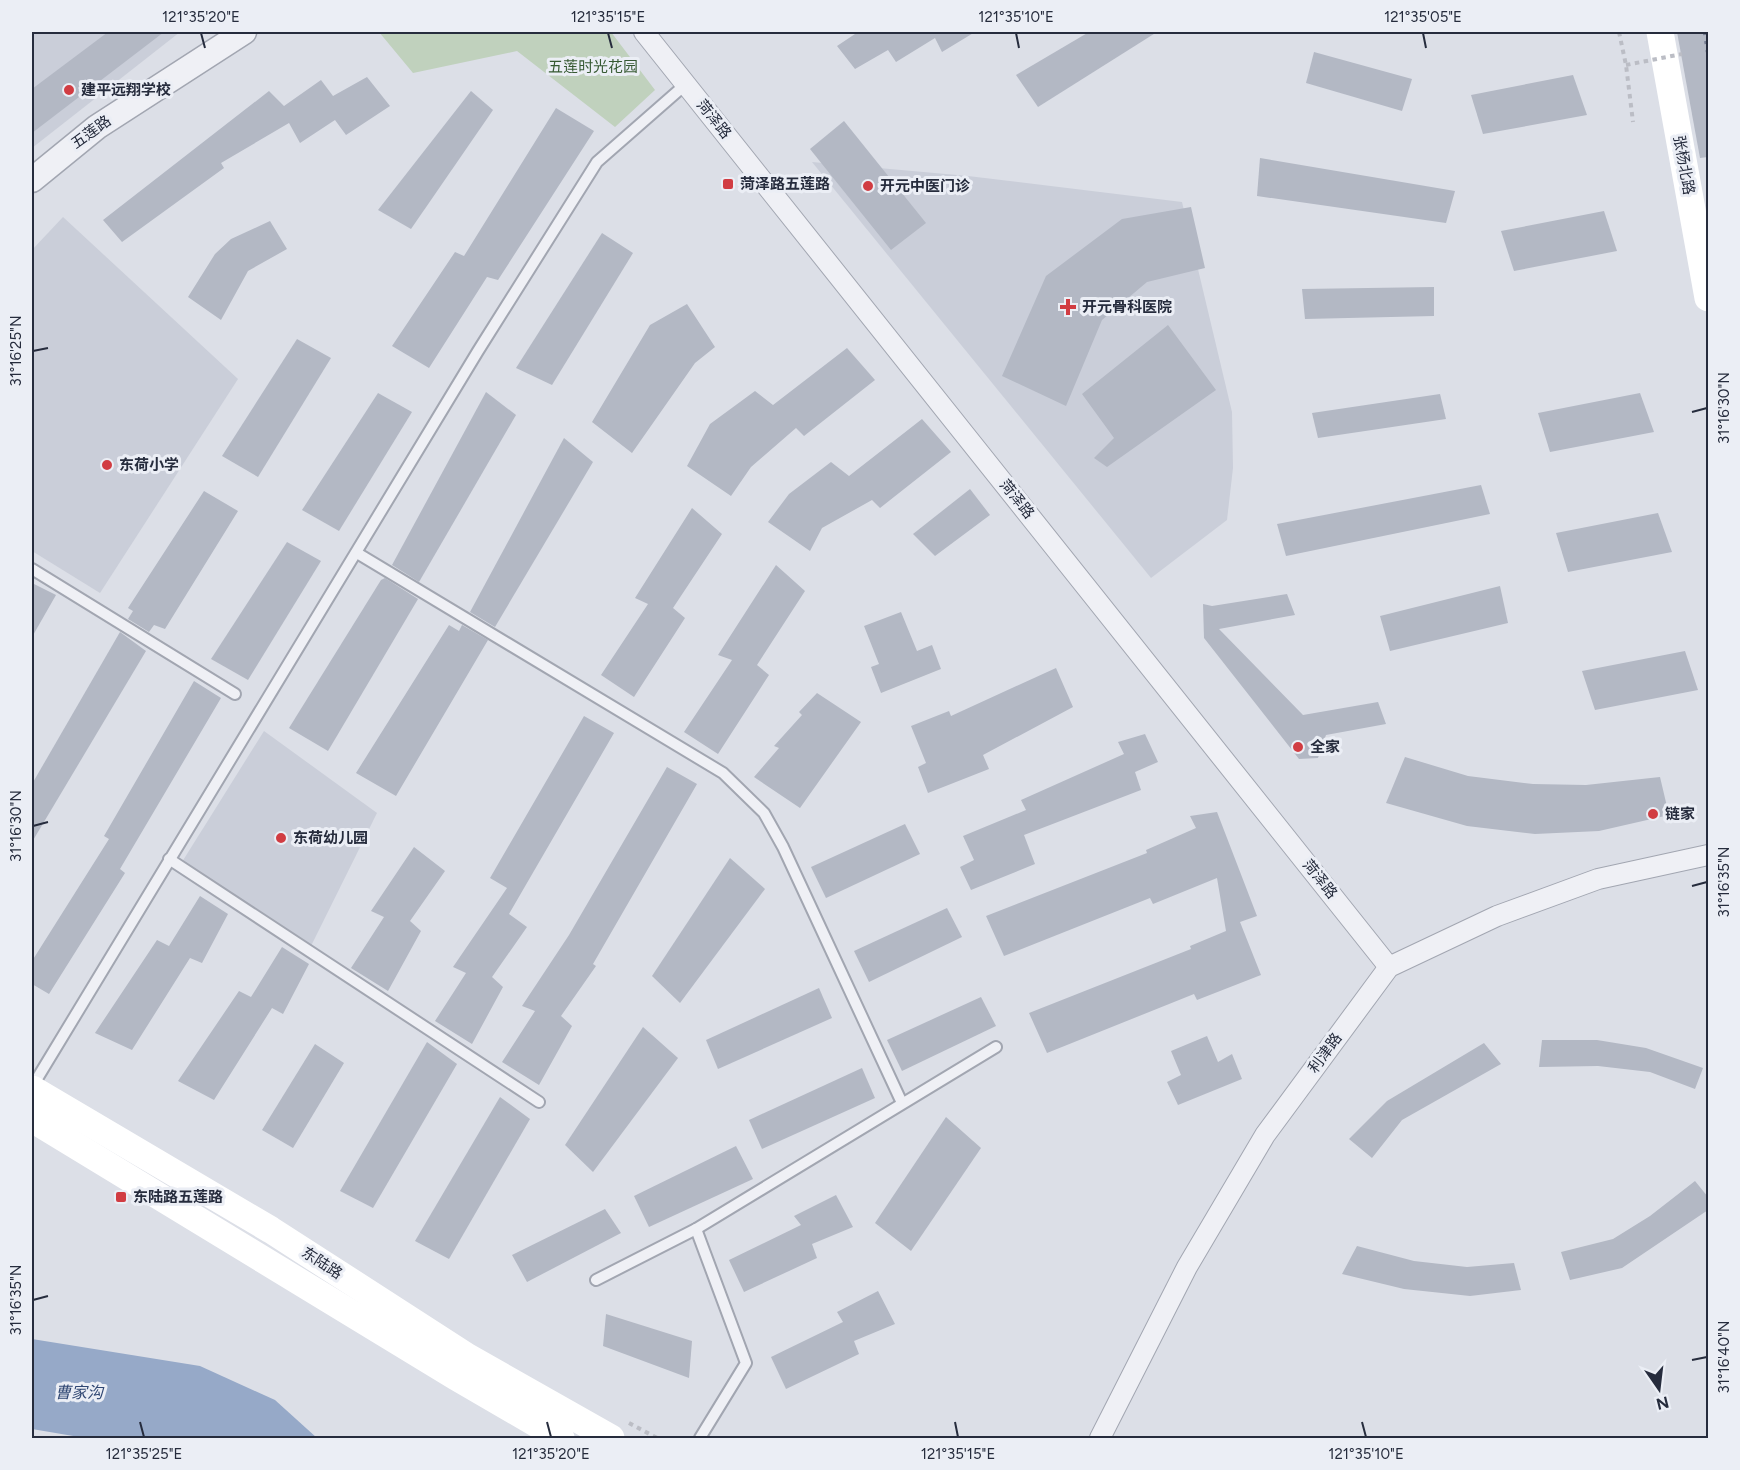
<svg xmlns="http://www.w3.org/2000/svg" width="1740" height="1470" font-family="Figtree,'Noto Sans SC',sans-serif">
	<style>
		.built { fill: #caced9 }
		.green { fill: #c0d1bd }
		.water { fill: #96a9c8 }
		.building { fill: #b3b8c4 }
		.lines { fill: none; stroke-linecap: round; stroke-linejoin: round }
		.service-casing { stroke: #a2a6b1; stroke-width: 14 }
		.minor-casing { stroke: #a2a6b1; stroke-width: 22 }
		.tertiary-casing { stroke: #a2a6b1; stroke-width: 27 }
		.path { stroke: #bbbdc5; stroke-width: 4; stroke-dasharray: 4.5 4.5; stroke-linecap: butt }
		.service { stroke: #eff0f5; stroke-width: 10 }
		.minor { stroke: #eff0f5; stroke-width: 20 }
		.tertiary { stroke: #eff0f5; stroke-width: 24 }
		.secondary { stroke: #fff; stroke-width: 27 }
		.rail { stroke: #757d91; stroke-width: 4.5; stroke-dasharray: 3 6; stroke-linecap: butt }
		.path-bridge { stroke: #bbbdc5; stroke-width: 4; stroke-dasharray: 4.5 4.5; stroke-linecap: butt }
		.ticks { fill: none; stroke: #262c3d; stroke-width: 2 }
		.poi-dot { fill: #d13c42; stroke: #ebeef5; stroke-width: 2 }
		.labels { text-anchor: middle; stroke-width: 6; stroke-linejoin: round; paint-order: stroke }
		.park-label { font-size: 15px; fill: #365932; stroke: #ebeef5 }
		.poi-label { font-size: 15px; font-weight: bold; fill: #262c3d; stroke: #ebeef5; text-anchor: start }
		.street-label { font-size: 15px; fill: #262c3d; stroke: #ebeef5 }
		.water-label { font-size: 16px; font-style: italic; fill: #2f4672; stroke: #ebeef5 }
		.neatline { fill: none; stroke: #262c3d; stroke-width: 2 }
		.ticks-label { font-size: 15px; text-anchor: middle; fill: #262c3d }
	</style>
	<rect width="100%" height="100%" fill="#dcdfe7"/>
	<!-- built -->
	<g class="built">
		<polygon points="32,32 180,32 32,148"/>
		<polygon points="812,162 968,176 1182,202 1232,412 1233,468 1227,520 1151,578"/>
		<polygon points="63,217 238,379 100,593 32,551 32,250"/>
		<polygon points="264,731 377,813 311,946 182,862"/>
	</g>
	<!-- green -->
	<polygon class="green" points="379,32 611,32 655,90 615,127 517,51 413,73"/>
	<!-- water -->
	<polygon class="water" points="32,1339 200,1366 275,1400 317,1438 85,1438 32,1429"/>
	<!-- building -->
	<g class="building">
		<polygon points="108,32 164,32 32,133 32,89"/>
		<polygon points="858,32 975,32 942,52 935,38 896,62 888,50 855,69 837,46"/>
		<polygon points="1089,32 1157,32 1038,107 1016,75"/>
		<polygon points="1677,32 1708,32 1708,157 1700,158"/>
		<polygon points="1314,52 1412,79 1402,111 1306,83"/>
		<polygon points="1573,75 1587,115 1483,134 1471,95"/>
		<polygon points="367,77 390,106 346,135 335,120 300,143 289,123 221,163 224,168 122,242 103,220 269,91 284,106 321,80 333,96"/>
		<polygon points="471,91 493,110 411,229 378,210"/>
		<polygon points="556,108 594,131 498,280 487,277 429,368 392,346 455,252 464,256"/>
		<polygon points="844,121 926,223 891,250 810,149"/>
		<polygon points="1260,158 1455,191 1446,223 1257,196"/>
		<polygon points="1191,207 1205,268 1147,282 1102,320 1066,406 1002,376 1046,276 1122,219"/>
		<polygon points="1604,211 1617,251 1514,271 1501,231"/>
		<polygon points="270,221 287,249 248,271 221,320 188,297 215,254 231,239"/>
		<polygon points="602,233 633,253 552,385 516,368"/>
		<polygon points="1434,287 1434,316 1305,319 1302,289"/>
		<polygon points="687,304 715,347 695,363 632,453 592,422 650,325"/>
		<polygon points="1168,325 1216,390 1107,467 1094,458 1114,438 1082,394"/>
		<polygon points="297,339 331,358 258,477 222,456"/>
		<polygon points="847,348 875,380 804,436 796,428 751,467 731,496 687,466 710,424 755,391 773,405"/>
		<polygon points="486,392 516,415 419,582 392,565"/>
		<polygon points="378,393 412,412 339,531 302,510"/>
		<polygon points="1640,393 1654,432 1550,452 1538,413"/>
		<polygon points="1440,394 1446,419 1318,438 1312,413"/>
		<polygon points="922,419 951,452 880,508 872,500 822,528 810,551 768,522 789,494 831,462 849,476"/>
		<polygon points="564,438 593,462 495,627 470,612"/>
		<polygon points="1481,485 1490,514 1286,556 1277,524"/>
		<polygon points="970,489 990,515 935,556 913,534"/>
		<polygon points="204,491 238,511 165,629 154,625 149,632 128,619 133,611 128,608"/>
		<polygon points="692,508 722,534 673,608 685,618 634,697 601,675 648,604 635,598"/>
		<polygon points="1658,513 1672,552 1568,572 1556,533"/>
		<polygon points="287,542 321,561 248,680 211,659"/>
		<polygon points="776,565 805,591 757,665 769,675 718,754 684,732 732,660 718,655"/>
		<polygon points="385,578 418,599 328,751 289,728 381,580"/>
		<polygon points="32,583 56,595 32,637"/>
		<polygon points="1500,586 1508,623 1390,651 1380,616"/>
		<polygon points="1287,594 1295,615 1219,629 1303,715 1378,702 1386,724 1326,735 1318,758 1299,759 1204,638 1203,604 1212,606"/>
		<polygon points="901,612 917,651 932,645 941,669 881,693 871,667 879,664 864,626"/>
		<polygon points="449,625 459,631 462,625 488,640 396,796 356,773"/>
		<polygon points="120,632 146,651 32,842 32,784"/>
		<polygon points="1685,651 1698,690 1595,710 1582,671"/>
		<polygon points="1056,668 1073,707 983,755 989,769 928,793 918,767 926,763 911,726 949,711 951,716"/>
		<polygon points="194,681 221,698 120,869 125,873 49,994 32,984 32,961 109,839 104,836"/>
		<polygon points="817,693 861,722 800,808 754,777 779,748 774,746 802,715 799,712"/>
		<polygon points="584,716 614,733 509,914 527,927 492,977 503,987 472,1044 435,1021 466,973 453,967 507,888 490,878"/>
		<polygon points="1145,734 1158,762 1135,772 1141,790 1024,835 1035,864 971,890 960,867 974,860 963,836 1026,810 1021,800 1124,754 1118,742"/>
		<polygon points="1405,757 1468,776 1533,784 1586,785 1660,777 1669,815 1599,831 1535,834 1467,826 1386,803"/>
		<polygon points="667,767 697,784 593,964 596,966 561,1016 572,1026 539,1085 502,1062 535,1011 522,1006 569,935"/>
		<polygon points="1217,812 1257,916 1240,922 1261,975 1197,1000 1194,994 1047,1053 1029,1013 1191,949 1190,946 1226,931 1217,878 1153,904 1150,898 1004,956 986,916 1147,853 1146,850 1196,828 1190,816"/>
		<polygon points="905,824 920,854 826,898 811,867"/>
		<polygon points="414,847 445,871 410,921 421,931 388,991 351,968 384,917 371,911"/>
		<polygon points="730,858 765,889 680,1003 652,976"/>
		<polygon points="200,896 228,914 202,963 190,958 132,1050 95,1033 157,940 169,946"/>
		<polygon points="947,908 962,937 869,982 854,951"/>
		<polygon points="282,947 309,964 283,1014 272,1008 214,1100 178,1081 239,991 251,997"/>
		<polygon points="819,988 832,1018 718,1069 706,1040"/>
		<polygon points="981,997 996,1026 902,1071 887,1040"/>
		<polygon points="643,1027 678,1058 593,1172 565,1145"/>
		<polygon points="1207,1036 1218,1062 1232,1054 1242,1079 1178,1105 1167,1082 1181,1075 1171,1051"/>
		<polygon points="1542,1040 1597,1040 1646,1048 1703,1068 1695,1089 1650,1072 1598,1066 1539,1067"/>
		<polygon points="427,1042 457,1064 373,1208 340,1191"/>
		<polygon points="1484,1043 1501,1064 1402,1120 1372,1158 1349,1139 1387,1101"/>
		<polygon points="315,1044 344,1063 293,1148 262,1130"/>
		<polygon points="862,1068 875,1098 762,1149 749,1120"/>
		<polygon points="500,1097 530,1119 449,1259 415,1241"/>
		<polygon points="946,1117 981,1148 911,1251 875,1223"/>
		<polygon points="736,1146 753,1179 649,1227 634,1196"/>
		<polygon points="1695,1181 1708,1197 1708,1210 1622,1268 1570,1280 1561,1252 1613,1239 1650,1216"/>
		<polygon points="836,1195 853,1227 812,1244 817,1258 744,1292 729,1260 801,1225 794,1216"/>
		<polygon points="605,1209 621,1233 527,1282 512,1255"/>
		<polygon points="1357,1246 1414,1261 1467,1267 1514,1263 1521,1290 1470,1296 1404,1289 1342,1274"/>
		<polygon points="878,1291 895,1324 854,1341 859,1354 786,1389 771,1357 843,1322 837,1312"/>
		<polygon points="606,1314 692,1341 689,1378 603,1346"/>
	</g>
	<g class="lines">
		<defs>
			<g id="service">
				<polyline points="357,553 723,773 764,813 783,847 902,1103"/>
				<polyline points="32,569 235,694"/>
				<polyline points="169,859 539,1102"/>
				<polyline points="32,1087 478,351 597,162 686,84"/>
				<polyline points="696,1229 746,1363 700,1438"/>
				<polyline points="596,1280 696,1229 996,1047"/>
			</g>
			<g id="minor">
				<polyline points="644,32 1389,967"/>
				<polyline points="1100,1438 1187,1267 1265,1135 1389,967 1497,916 1598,879 1708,855"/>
			</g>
			<polyline id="tertiary" points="32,180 97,127 244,32"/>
		</defs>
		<!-- service casing -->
		<use href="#service" class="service-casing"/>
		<!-- minor casing -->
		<use href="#minor" class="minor-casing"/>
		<!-- tertiary casing -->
		<use href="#tertiary" class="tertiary-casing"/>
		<!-- path -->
		<g class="path">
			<polyline points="1619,32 1626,65 1633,122"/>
			<polyline points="629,1423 657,1438"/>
		</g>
		<!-- service -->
		<use href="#service" class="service"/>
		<!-- minor -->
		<use href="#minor" class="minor"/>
		<!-- tertiary -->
		<use href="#tertiary" class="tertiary"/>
		<!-- secondary -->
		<g class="secondary">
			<polyline points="1660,32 1708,298"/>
			<polyline points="32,1089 271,1230 468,1357 611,1438"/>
			<polyline points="32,1119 456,1377 561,1438"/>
		</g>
		<!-- rail -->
		<polyline class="rail" points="1705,32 1708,52"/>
		<!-- path-bridge -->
		<polyline class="path-bridge" points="1626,65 1682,54"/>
	</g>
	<!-- ticks -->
	<path class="ticks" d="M201,33l4,15M608,33l4,15M1016,33l3,15M1423,33l3,15M33,351l15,-3M1692,412l15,-4M33,826l15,-4M1692,886l15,-4M33,1300l15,-4M1692,1360l15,-3M140,1422l4,15M547,1422l4,15M955,1422l3,15M1362,1422l4,15"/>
	<!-- markers -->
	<g class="poi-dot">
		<circle cx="69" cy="90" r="6"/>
		<rect x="722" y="178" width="12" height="12" rx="3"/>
		<circle cx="868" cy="186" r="6"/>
		<path d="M1065 298h6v6h6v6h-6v6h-6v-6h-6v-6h6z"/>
		<circle cx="107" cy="465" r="6"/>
		<circle cx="1298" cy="747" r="6"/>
		<circle cx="1653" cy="814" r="6"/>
		<circle cx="281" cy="838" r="6"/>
		<rect x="115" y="1191" width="12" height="12" rx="3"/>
	</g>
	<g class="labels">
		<!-- park labels -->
		<g class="park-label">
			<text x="593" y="72">五莲时光花园</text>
		</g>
		<!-- poi labels -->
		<g class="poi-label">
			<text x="81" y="95">建平远翔学校</text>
			<text x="740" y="189">菏泽路五莲路</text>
			<text x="880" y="191">开元中医门诊</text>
			<text x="1082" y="312">开元骨科医院</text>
			<text x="119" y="470">东荷小学</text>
			<text x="1310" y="752">全家</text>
			<text x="1665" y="819">链家</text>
			<text x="293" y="843">东荷幼儿园</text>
			<text x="133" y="1202">东陆路五莲路</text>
		</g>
		<!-- street labels -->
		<g class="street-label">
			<text transform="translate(714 119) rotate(51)" y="5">菏泽路</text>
			<text transform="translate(91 132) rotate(-36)" y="5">五莲路</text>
			<text transform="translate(1684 165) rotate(80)" y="5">张杨北路</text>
			<text transform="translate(1017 499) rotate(51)" y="5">菏泽路</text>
			<text transform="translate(1320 879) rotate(51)" y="5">菏泽路</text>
			<text transform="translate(1325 1053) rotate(-54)" y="5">利津路</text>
			<text transform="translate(322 1263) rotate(33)" y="5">东陆路</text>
		</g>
		<!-- water labels -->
		<g class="water-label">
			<text x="79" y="1398">曹家沟</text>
		</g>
	</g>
	<!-- border -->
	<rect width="1740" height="1470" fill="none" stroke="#ebeef5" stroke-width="66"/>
	<!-- north arrow -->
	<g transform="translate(1659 1389) rotate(166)" stroke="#ebeef5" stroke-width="4.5" paint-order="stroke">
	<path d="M0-4.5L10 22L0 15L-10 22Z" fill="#262c3d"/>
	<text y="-9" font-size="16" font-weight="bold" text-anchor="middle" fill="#262c3d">N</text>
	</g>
	<rect x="33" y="33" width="1674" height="1404" class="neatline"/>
	<g class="ticks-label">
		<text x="201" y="22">121°35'20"E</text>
		<text x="608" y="22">121°35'15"E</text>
		<text x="1016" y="22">121°35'10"E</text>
		<text x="1423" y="22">121°35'05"E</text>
		<text transform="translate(16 351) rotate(-90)" y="5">31°16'25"N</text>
		<text transform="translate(1724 408) rotate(-90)" y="5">31°16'30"N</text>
		<text transform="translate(16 826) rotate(-90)" y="5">31°16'30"N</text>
		<text transform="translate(1724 882) rotate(-90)" y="5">31°16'35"N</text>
		<text transform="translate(16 1300) rotate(-90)" y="5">31°16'35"N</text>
		<text transform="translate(1724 1357) rotate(-90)" y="5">31°16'40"N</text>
		<text x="144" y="1459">121°35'25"E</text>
		<text x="551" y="1459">121°35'20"E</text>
		<text x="958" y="1459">121°35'15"E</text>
		<text x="1366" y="1459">121°35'10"E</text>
	</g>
</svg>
